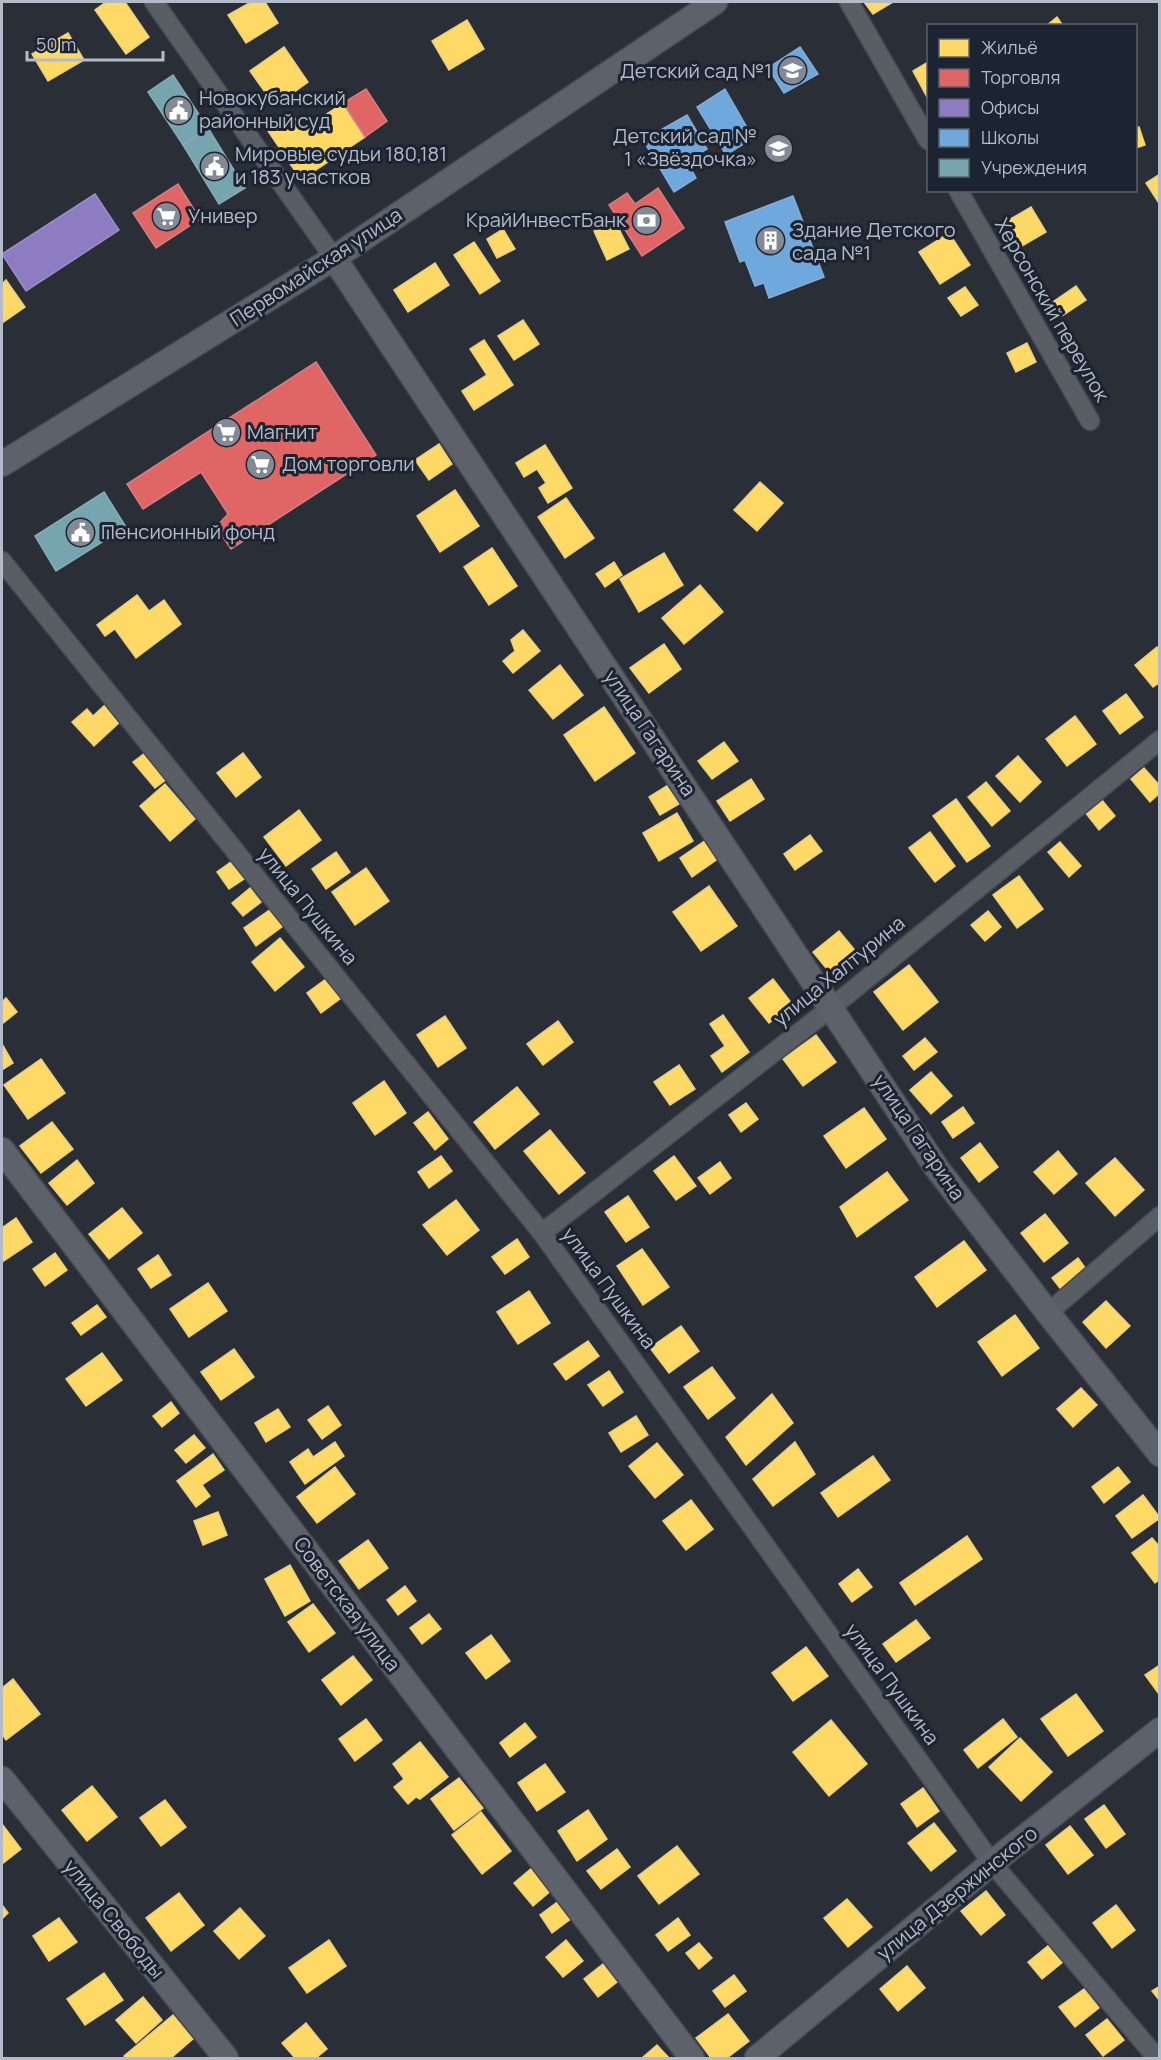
<svg xmlns="http://www.w3.org/2000/svg" width="1161" height="2060" font-family="Manrope,sans-serif">
	<style>
		.homes { fill: #ffd966; stroke: #e8d083; stroke-width: 1.5 }
		.shops { fill: #e06666; stroke: #d27f83; stroke-width: 1.5 }
		.offices { fill: #8e7cc3; stroke: #998fc4; stroke-width: 1.5 }
		.schools { fill: #6fa8dc; stroke: #83add6; stroke-width: 1.5 }
		.public { fill: #76a5af; stroke: #88abb6; stroke-width: 1.5 }
		.lines { fill: none; stroke-linecap: round; stroke-linejoin: round }
		.street-casing { stroke: #46494f; stroke-width: 21 }
		.secondary-casing { stroke: #46494f; stroke-width: 27 }
		.street { stroke: #595d64; stroke-width: 18 }
		.secondary { stroke: #5d616a; stroke-width: 24 }
		.labels { text-anchor: middle; stroke-width: 6; stroke-linejoin: round; paint-order: stroke }
		.poi-label { font-size: 20px; fill: #b3bac8; stroke: #1d2431; text-anchor: start }
		.street-label { font-size: 20px; fill: #b3bac8; stroke: #1d2431 }
	</style>
	<rect width="100%" height="100%" fill="#2a2e36"/>
	<!-- homes -->
	<g class="homes">
		<polygon points="106,2 125,2 149,37 126,54 95,10"/>
		<polygon points="251,2 265,2 278,23 246,43 228,15"/>
		<polygon points="864,2 893,2 873,14"/>
		<polygon points="1057,17 1063,26 1046,26"/>
		<polygon points="467,20 484,49 449,70 432,41"/>
		<polygon points="68,33 84,60 48,81 32,54"/>
		<polygon points="284,47 308,82 275,106 250,71"/>
		<polygon points="928,62 928,99 913,71"/>
		<polygon points="343,103 365,137 301,180 268,131 292,114 303,130"/>
		<polygon points="1139,127 1145,145 1136,148 1136,128"/>
		<polygon points="1160,174 1160,205 1146,183"/>
		<polygon points="1031,207 1046,232 1022,246 1007,221"/>
		<polygon points="615,221 629,249 607,260 594,231"/>
		<polygon points="503,229 515,249 497,258 487,239"/>
		<polygon points="949,233 970,265 940,284 919,252"/>
		<polygon points="474,242 500,281 480,294 454,255"/>
		<polygon points="435,263 449,285 408,312 394,290"/>
		<polygon points="6,280 25,307 2,323 2,284"/>
		<polygon points="1076,286 1086,300 1059,318 1050,304"/>
		<polygon points="965,287 978,305 961,316 948,298"/>
		<polygon points="523,320 539,344 514,360 498,336"/>
		<polygon points="484,340 513,385 474,410 462,391 487,375 470,349"/>
		<polygon points="1027,343 1036,362 1016,372 1007,353"/>
		<polygon points="439,444 452,464 429,480 415,460"/>
		<polygon points="545,445 572,488 548,503 539,488 546,483 537,469 524,477 516,463"/>
		<polygon points="760,482 783,503 757,531 734,510"/>
		<polygon points="455,490 479,526 440,552 417,516"/>
		<polygon points="566,498 594,538 565,558 538,517"/>
		<polygon points="492,548 517,586 489,605 464,567"/>
		<polygon points="664,553 683,585 639,612 620,579"/>
		<polygon points="614,562 622,575 605,587 596,574"/>
		<polygon points="700,585 723,612 684,644 662,618"/>
		<polygon points="137,595 149,611 164,600 181,624 136,658 115,629 105,636 97,625"/>
		<polygon points="523,630 540,651 513,673 503,661 515,651 511,640"/>
		<polygon points="664,644 681,669 649,693 630,668"/>
		<polygon points="1157,647 1160,650 1160,682 1153,687 1135,665"/>
		<polygon points="560,665 583,695 553,719 529,690"/>
		<polygon points="1126,694 1143,717 1120,734 1103,711"/>
		<polygon points="106,704 122,720 94,746 72,722 87,709 93,716"/>
		<polygon points="604,707 635,753 595,781 564,735"/>
		<polygon points="1075,716 1096,744 1067,766 1046,739"/>
		<polygon points="724,742 738,761 712,779 698,761"/>
		<polygon points="145,753 167,779 155,788 133,762"/>
		<polygon points="243,753 261,777 236,797 217,773"/>
		<polygon points="1018,756 1041,782 1020,802 996,776"/>
		<polygon points="1144,768 1160,786 1160,793 1150,802 1131,779"/>
		<polygon points="751,779 764,799 730,821 717,801"/>
		<polygon points="673,782 684,801 660,815 649,797"/>
		<polygon points="986,782 1010,811 992,826 968,797"/>
		<polygon points="165,784 195,819 170,841 140,806"/>
		<polygon points="956,799 990,846 967,862 933,816"/>
		<polygon points="1101,799 1115,816 1099,830 1085,812"/>
		<polygon points="299,810 321,840 286,866 264,837"/>
		<polygon points="677,813 693,841 659,861 643,833"/>
		<polygon points="930,832 955,866 935,882 909,848"/>
		<polygon points="810,835 822,851 795,870 784,854"/>
		<polygon points="706,840 719,858 692,877 680,858"/>
		<polygon points="1060,842 1081,866 1069,877 1048,852"/>
		<polygon points="336,852 350,872 326,889 312,869"/>
		<polygon points="235,859 247,877 229,889 217,872"/>
		<polygon points="366,868 389,901 355,925 332,892"/>
		<polygon points="1019,876 1043,909 1017,928 993,895"/>
		<polygon points="709,886 737,926 701,951 673,912"/>
		<polygon points="250,888 261,902 243,916 232,903"/>
		<polygon points="271,909 283,926 256,946 244,928"/>
		<polygon points="988,911 1001,927 985,941 971,925"/>
		<polygon points="839,931 857,953 831,974 813,952"/>
		<polygon points="280,938 304,967 275,991 252,962"/>
		<polygon points="909,965 938,1002 903,1030 874,992"/>
		<polygon points="326,979 341,998 321,1013 307,993"/>
		<polygon points="773,979 793,1005 769,1023 749,998"/>
		<polygon points="6,998 17,1012 2,1024 2,1002"/>
		<polygon points="723,1015 749,1052 722,1072 711,1056 725,1046 710,1024"/>
		<polygon points="445,1016 466,1048 438,1067 417,1035"/>
		<polygon points="558,1021 573,1042 543,1065 527,1044"/>
		<polygon points="816,1035 836,1062 803,1086 783,1059"/>
		<polygon points="925,1038 937,1052 914,1070 903,1056"/>
		<polygon points="2,1044 13,1063 2,1070"/>
		<polygon points="41,1059 65,1093 28,1119 4,1085"/>
		<polygon points="679,1065 695,1089 670,1105 654,1082"/>
		<polygon points="931,1072 952,1096 931,1114 910,1090"/>
		<polygon points="384,1081 406,1113 375,1135 353,1103"/>
		<polygon points="517,1087 539,1114 495,1149 474,1122"/>
		<polygon points="746,1103 758,1119 741,1132 729,1115"/>
		<polygon points="963,1107 974,1123 953,1138 942,1122"/>
		<polygon points="864,1108 886,1139 846,1168 824,1136"/>
		<polygon points="428,1112 448,1139 435,1150 414,1123"/>
		<polygon points="52,1122 73,1149 41,1173 20,1146"/>
		<polygon points="550,1130 585,1173 559,1194 524,1151"/>
		<polygon points="980,1143 998,1167 979,1182 961,1158"/>
		<polygon points="1058,1151 1077,1174 1054,1194 1034,1172"/>
		<polygon points="441,1156 452,1171 429,1188 418,1172"/>
		<polygon points="674,1156 696,1186 676,1200 654,1171"/>
		<polygon points="1115,1158 1144,1190 1115,1216 1086,1183"/>
		<polygon points="77,1160 94,1183 67,1205 49,1183"/>
		<polygon points="720,1162 731,1178 710,1194 698,1178"/>
		<polygon points="887,1172 908,1200 857,1237 840,1207"/>
		<polygon points="628,1196 649,1227 626,1242 605,1212"/>
		<polygon points="456,1200 479,1230 447,1255 423,1225"/>
		<polygon points="122,1208 142,1233 109,1259 89,1234"/>
		<polygon points="1045,1214 1068,1243 1044,1262 1021,1233"/>
		<polygon points="16,1218 32,1242 2,1262 2,1228"/>
		<polygon points="517,1239 529,1257 505,1274 492,1257"/>
		<polygon points="964,1241 986,1270 937,1307 915,1277"/>
		<polygon points="642,1249 669,1287 643,1305 617,1266"/>
		<polygon points="55,1253 67,1270 45,1286 33,1269"/>
		<polygon points="158,1255 171,1275 151,1288 138,1269"/>
		<polygon points="1078,1258 1088,1272 1063,1292 1052,1278"/>
		<polygon points="208,1283 227,1311 189,1337 170,1309"/>
		<polygon points="529,1291 550,1323 518,1344 497,1312"/>
		<polygon points="1106,1301 1130,1326 1106,1348 1083,1322"/>
		<polygon points="97,1305 106,1317 81,1335 72,1323"/>
		<polygon points="1015,1315 1039,1348 1002,1376 978,1342"/>
		<polygon points="681,1326 699,1351 669,1373 650,1348"/>
		<polygon points="588,1341 599,1356 566,1380 554,1364"/>
		<polygon points="234,1349 254,1377 221,1400 201,1372"/>
		<polygon points="102,1353 122,1380 86,1406 66,1379"/>
		<polygon points="712,1367 735,1398 708,1419 684,1387"/>
		<polygon points="609,1371 623,1392 603,1406 588,1385"/>
		<polygon points="1081,1388 1097,1405 1073,1427 1057,1409"/>
		<polygon points="772,1394 793,1423 746,1465 726,1437"/>
		<polygon points="171,1402 179,1413 162,1427 153,1416"/>
		<polygon points="328,1406 341,1425 322,1439 308,1420"/>
		<polygon points="278,1409 290,1427 266,1442 255,1423"/>
		<polygon points="636,1416 648,1435 621,1452 609,1433"/>
		<polygon points="194,1435 205,1448 186,1463 175,1450"/>
		<polygon points="335,1442 344,1456 305,1484 290,1462 308,1449 313,1457"/>
		<polygon points="795,1442 815,1474 773,1506 753,1479"/>
		<polygon points="657,1443 683,1475 655,1498 629,1466"/>
		<polygon points="213,1454 224,1470 202,1485 210,1496 196,1507 177,1481"/>
		<polygon points="873,1456 890,1480 838,1517 821,1493"/>
		<polygon points="335,1467 355,1494 317,1523 297,1497"/>
		<polygon points="1118,1467 1130,1482 1104,1503 1092,1487"/>
		<polygon points="1143,1495 1160,1518 1132,1538 1116,1516"/>
		<polygon points="691,1500 713,1529 686,1550 663,1521"/>
		<polygon points="218,1512 227,1535 203,1545 194,1521"/>
		<polygon points="967,1536 982,1559 915,1605 900,1583"/>
		<polygon points="1152,1538 1160,1547 1160,1579 1155,1583 1132,1553"/>
		<polygon points="368,1540 388,1568 359,1589 339,1561"/>
		<polygon points="290,1565 310,1601 285,1616 265,1579"/>
		<polygon points="858,1569 872,1587 852,1602 839,1584"/>
		<polygon points="405,1586 416,1601 398,1615 387,1600"/>
		<polygon points="313,1604 335,1633 309,1652 288,1622"/>
		<polygon points="429,1614 441,1629 422,1644 410,1628"/>
		<polygon points="916,1620 930,1638 896,1662 883,1644"/>
		<polygon points="491,1635 510,1661 486,1679 466,1653"/>
		<polygon points="806,1647 828,1676 793,1701 772,1673"/>
		<polygon points="353,1656 372,1680 341,1705 322,1680"/>
		<polygon points="1160,1665 1160,1693 1159,1694 1145,1675"/>
		<polygon points="13,1679 40,1714 6,1740 2,1734 2,1688"/>
		<polygon points="1076,1694 1103,1731 1068,1756 1041,1719"/>
		<polygon points="366,1719 382,1740 355,1761 339,1739"/>
		<polygon points="1003,1719 1017,1737 978,1768 964,1750"/>
		<polygon points="831,1720 867,1764 829,1796 793,1752"/>
		<polygon points="525,1723 536,1737 510,1757 500,1743"/>
		<polygon points="1020,1738 1052,1772 1021,1801 989,1767"/>
		<polygon points="420,1742 448,1777 420,1799 416,1797 408,1804 394,1787 404,1779 393,1764"/>
		<polygon points="545,1764 565,1792 537,1811 518,1783"/>
		<polygon points="459,1778 483,1808 454,1830 431,1799"/>
		<polygon points="92,1786 117,1817 87,1841 62,1810"/>
		<polygon points="923,1788 939,1811 917,1827 901,1804"/>
		<polygon points="165,1800 186,1827 161,1846 140,1818"/>
		<polygon points="1104,1805 1125,1834 1106,1848 1085,1819"/>
		<polygon points="588,1810 607,1839 577,1861 558,1831"/>
		<polygon points="481,1812 511,1851 482,1874 452,1835"/>
		<polygon points="934,1823 956,1851 931,1871 908,1843"/>
		<polygon points="2,1824 21,1849 2,1864"/>
		<polygon points="1070,1826 1093,1855 1068,1874 1046,1845"/>
		<polygon points="677,1846 699,1874 659,1904 638,1876"/>
		<polygon points="617,1849 630,1867 601,1889 587,1871"/>
		<polygon points="533,1867 552,1890 533,1906 514,1883"/>
		<polygon points="986,1891 1005,1915 981,1935 961,1911"/>
		<polygon points="179,1893 204,1925 171,1951 146,1918"/>
		<polygon points="847,1899 872,1927 848,1947 824,1918"/>
		<polygon points="560,1900 572,1918 552,1933 540,1915"/>
		<polygon points="2,1905 8,1913 2,1919"/>
		<polygon points="1116,1905 1135,1930 1112,1948 1093,1923"/>
		<polygon points="240,1908 265,1936 239,1959 214,1931"/>
		<polygon points="59,1918 77,1942 49,1961 33,1936"/>
		<polygon points="678,1918 690,1935 668,1951 656,1935"/>
		<polygon points="329,1940 346,1966 307,1993 289,1968"/>
		<polygon points="566,1940 583,1961 563,1977 546,1957"/>
		<polygon points="699,1943 712,1958 699,1969 686,1953"/>
		<polygon points="1049,1945 1063,1962 1042,1979 1028,1962"/>
		<polygon points="603,1964 617,1982 598,1997 584,1979"/>
		<polygon points="907,1966 925,1988 898,2011 880,1989"/>
		<polygon points="104,1973 123,2000 85,2025 67,1999"/>
		<polygon points="734,1975 746,1991 725,2007 713,1991"/>
		<polygon points="1160,1986 1160,2001 1152,1991"/>
		<polygon points="1084,1989 1099,2008 1075,2027 1059,2007"/>
		<polygon points="143,1997 162,2020 136,2043 116,2020"/>
		<polygon points="728,2014 749,2041 727,2058 711,2058 696,2038"/>
		<polygon points="173,2015 193,2039 171,2058 126,2058 124,2056"/>
		<polygon points="1107,2019 1124,2040 1103,2056 1086,2035"/>
		<polygon points="306,2023 327,2049 316,2058 295,2058 282,2043"/>
		<polygon points="657,2045 669,2058 642,2058"/>
	</g>
	<!-- shops -->
	<g class="shops">
		<polygon points="366,89 387,121 365,137 343,103"/>
		<polygon points="178,184 200,219 156,248 133,213"/>
		<polygon points="658,188 684,228 642,256 609,205 627,193 635,204"/>
		<polygon points="316,362 376,455 231,549 216,527 228,514 201,472 143,509 127,484"/>
	</g>
	<!-- offices -->
	<polygon class="offices" points="95,194 119,230 26,291 2,254"/>
	<!-- schools -->
	<g class="schools">
		<polygon points="800,47 818,74 784,93 768,68"/>
		<polygon points="725,89 753,138 726,155 697,107"/>
		<polygon points="687,115 707,149 687,161 696,178 674,192 643,140"/>
		<polygon points="793,196 824,277 769,298 764,283 755,286 745,260 740,262 725,222"/>
	</g>
	<!-- public -->
	<g class="public">
		<polygon points="173,75 208,128 183,145 148,92"/>
		<polygon points="208,128 245,188 219,204 183,145"/>
		<polygon points="104,492 126,527 56,571 35,536"/>
	</g>
	<g class="lines">
		<defs>
			<g id="street">
				<polyline points="154,2 334,258"/>
				<polyline points="849,2 928,140"/>
				<polyline points="958,190 1090,421"/>
				<polyline points="2,561 542,1233 992,1863 1157,2058"/>
				<polyline points="542,1233 832,1007 1160,740"/>
				<polyline points="1048,1313 1160,1216"/>
			</g>
			<g id="secondary">
				<polyline points="334,258 936,1167 1048,1313 1160,1454"/>
				<polyline points="2,464 334,258 715,2"/>
				<polyline points="2,1150 692,2058"/>
				<polyline points="2,1779 226,2058"/>
				<polyline points="757,2058 992,1863 1160,1730"/>
			</g>
		</defs>
		<!-- street casing -->
		<use href="#street" class="street-casing"/>
		<!-- secondary casing -->
		<use href="#secondary" class="secondary-casing"/>
		<!-- street -->
		<use href="#street" class="street"/>
		<!-- secondary -->
		<use href="#secondary" class="secondary"/>
	</g>
	<!-- icons -->
	<defs>
		<symbol id="school-disc" viewBox="-11 -11 22 22"><circle r="9.5" fill="#838995" stroke="#1d2431"/><path d="M0-5L7-2L0 1L-7-2ZM-4 1L0 2.5L4 1V4Q0 6-4 4Z" fill="#fff"/></symbol>
		<symbol id="civic-disc" viewBox="-11 -11 22 22"><circle r="9.5" fill="#838995" stroke="#1d2431"/><path d="M-.6-6.5H3V-4.5H.6V-3L4-1V1h2V6H-6V1h2V-1L-.6-3ZM-1.2 2.5V6h2.4V2.5Z" fill="#fff"/></symbol>
		<symbol id="supermarket-disc" viewBox="-11 -11 22 22"><circle r="9.5" fill="#838995" stroke="#1d2431"/><path d="M-6-5.5h2.5l.6 2H6L4.5 2H-2.5L-4.4-4H-6ZM-1.5 3.2a1.3 1.3 0 1 0 .1 0ZM3 3.2a1.3 1.3 0 1 0 .1 0Z" fill="#fff"/></symbol>
		<symbol id="bank-disc" viewBox="-11 -11 22 22"><circle r="9.5" fill="#838995" stroke="#1d2431"/><path d="M-6-4H6V4H-6ZM0-2.3a2.3 2.3 0 1 0 0 4.6a2.3 2.3 0 1 0 0-4.6Z" fill="#fff"/></symbol>
		<symbol id="building-disc" viewBox="-11 -11 22 22"><circle r="9.5" fill="#838995" stroke="#1d2431"/><path d="M-4-6H4V6H1V3H-1V6H-4ZM-2.5-4.3h1.7v1.8h-1.7ZM.8-4.3h1.7v1.8H.8ZM-2.5-1h1.7V.8h-1.7ZM.8-1h1.7V.8H.8Z" fill="#fff"/></symbol>
	</defs>
	<g fill-rule="evenodd">
		<use href="#school-disc" x="776" y="54" width="33" height="33"/>
		<use href="#civic-disc" x="162" y="94" width="33" height="33"/>
		<use href="#school-disc" x="762" y="132" width="33" height="33"/>
		<use href="#civic-disc" x="198" y="150" width="33" height="33"/>
		<use href="#supermarket-disc" x="150" y="200" width="33" height="33"/>
		<use href="#bank-disc" x="630" y="204" width="33" height="33"/>
		<use href="#building-disc" x="754" y="224" width="33" height="33"/>
		<use href="#supermarket-disc" x="210" y="416" width="33" height="33"/>
		<use href="#supermarket-disc" x="244" y="448" width="33" height="33"/>
		<use href="#civic-disc" x="64" y="516" width="33" height="33"/>
	</g>
	<g class="labels">
		<!-- poi labels -->
		<g class="poi-label">
			<text x="772" y="78" text-anchor="end">Детский сад №1</text>
			<text x="199" y="105">Новокубанский<tspan x="199" dy="23">районный суд</tspan></text>
			<text x="757" y="143" text-anchor="end">Детский сад №<tspan x="757" dy="23">1 «Звёздочка»</tspan></text>
			<text x="235" y="161">Мировые судьи 180,181<tspan x="235" dy="23">и 183 участков</tspan></text>
			<text x="188" y="223">Универ</text>
			<text x="626" y="227" text-anchor="end">КрайИнвестБанк</text>
			<text x="792" y="237">Здание Детского<tspan x="792" dy="23">сада №1</tspan></text>
			<text x="247" y="439">Магнит</text>
			<text x="282" y="471">Дом торговли</text>
			<text x="101" y="539">Пенсионный фонд</text>
		</g>
		<!-- street labels -->
		<g class="street-label">
			<text transform="translate(316 267) rotate(-33)" y="7">Первомайская улица</text>
			<text transform="translate(1052 310) rotate(60)" y="7">Херсонский переулок</text>
			<text transform="translate(650 733) rotate(56)" y="7">улица Гагарина</text>
			<text transform="translate(308 906) rotate(51)" y="7">улица Пушкина</text>
			<text transform="translate(839 971) rotate(-39)" y="7">улица Халтурина</text>
			<text transform="translate(919 1137) rotate(56)" y="7">улица Гагарина</text>
			<text transform="translate(609 1288) rotate(54)" y="7">улица Пушкина</text>
			<text transform="translate(347 1604) rotate(53)" y="7">Советская улица</text>
			<text transform="translate(892 1684) rotate(54)" y="7">улица Пушкина</text>
			<text transform="translate(957 1893) rotate(-39)" y="7">улица Дзержинского</text>
			<text transform="translate(114 1919) rotate(51)" y="7">улица Свободы</text>
		</g>
	</g>
	<!-- border -->
	<rect width="1161" height="2060" fill="none" stroke="#b3bac8" stroke-width="6"/>
	<!-- legend -->
	<rect x="927" y="24" width="210" height="168" fill="#1d2431" stroke="#59606d" stroke-width="1.5"/>
	<rect x="939" y="39" width="30" height="18" fill="#ffd966" stroke="#59606d" stroke-width="1.5"/>
	<text x="981" y="54" font-size="18" fill="#b3bac8">Жильё</text>
	<rect x="939" y="69" width="30" height="18" fill="#e06666" stroke="#59606d" stroke-width="1.5"/>
	<text x="981" y="84" font-size="18" fill="#b3bac8">Торговля</text>
	<rect x="939" y="99" width="30" height="18" fill="#8e7cc3" stroke="#59606d" stroke-width="1.5"/>
	<text x="981" y="114" font-size="18" fill="#b3bac8">Офисы</text>
	<rect x="939" y="129" width="30" height="18" fill="#6fa8dc" stroke="#59606d" stroke-width="1.5"/>
	<text x="981" y="144" font-size="18" fill="#b3bac8">Школы</text>
	<rect x="939" y="159" width="30" height="18" fill="#76a5af" stroke="#59606d" stroke-width="1.5"/>
	<text x="981" y="174" font-size="18" fill="#b3bac8">Учреждения</text>
	<!-- scale -->
	<path d="M27 51v9h136v-9" fill="none" stroke="#b3bac8" stroke-width="3"/>
	<text x="36" y="51" font-size="18" fill="#b3bac8" stroke="#1d2431" stroke-width="4.5" paint-order="stroke">50 m</text>
</svg>
